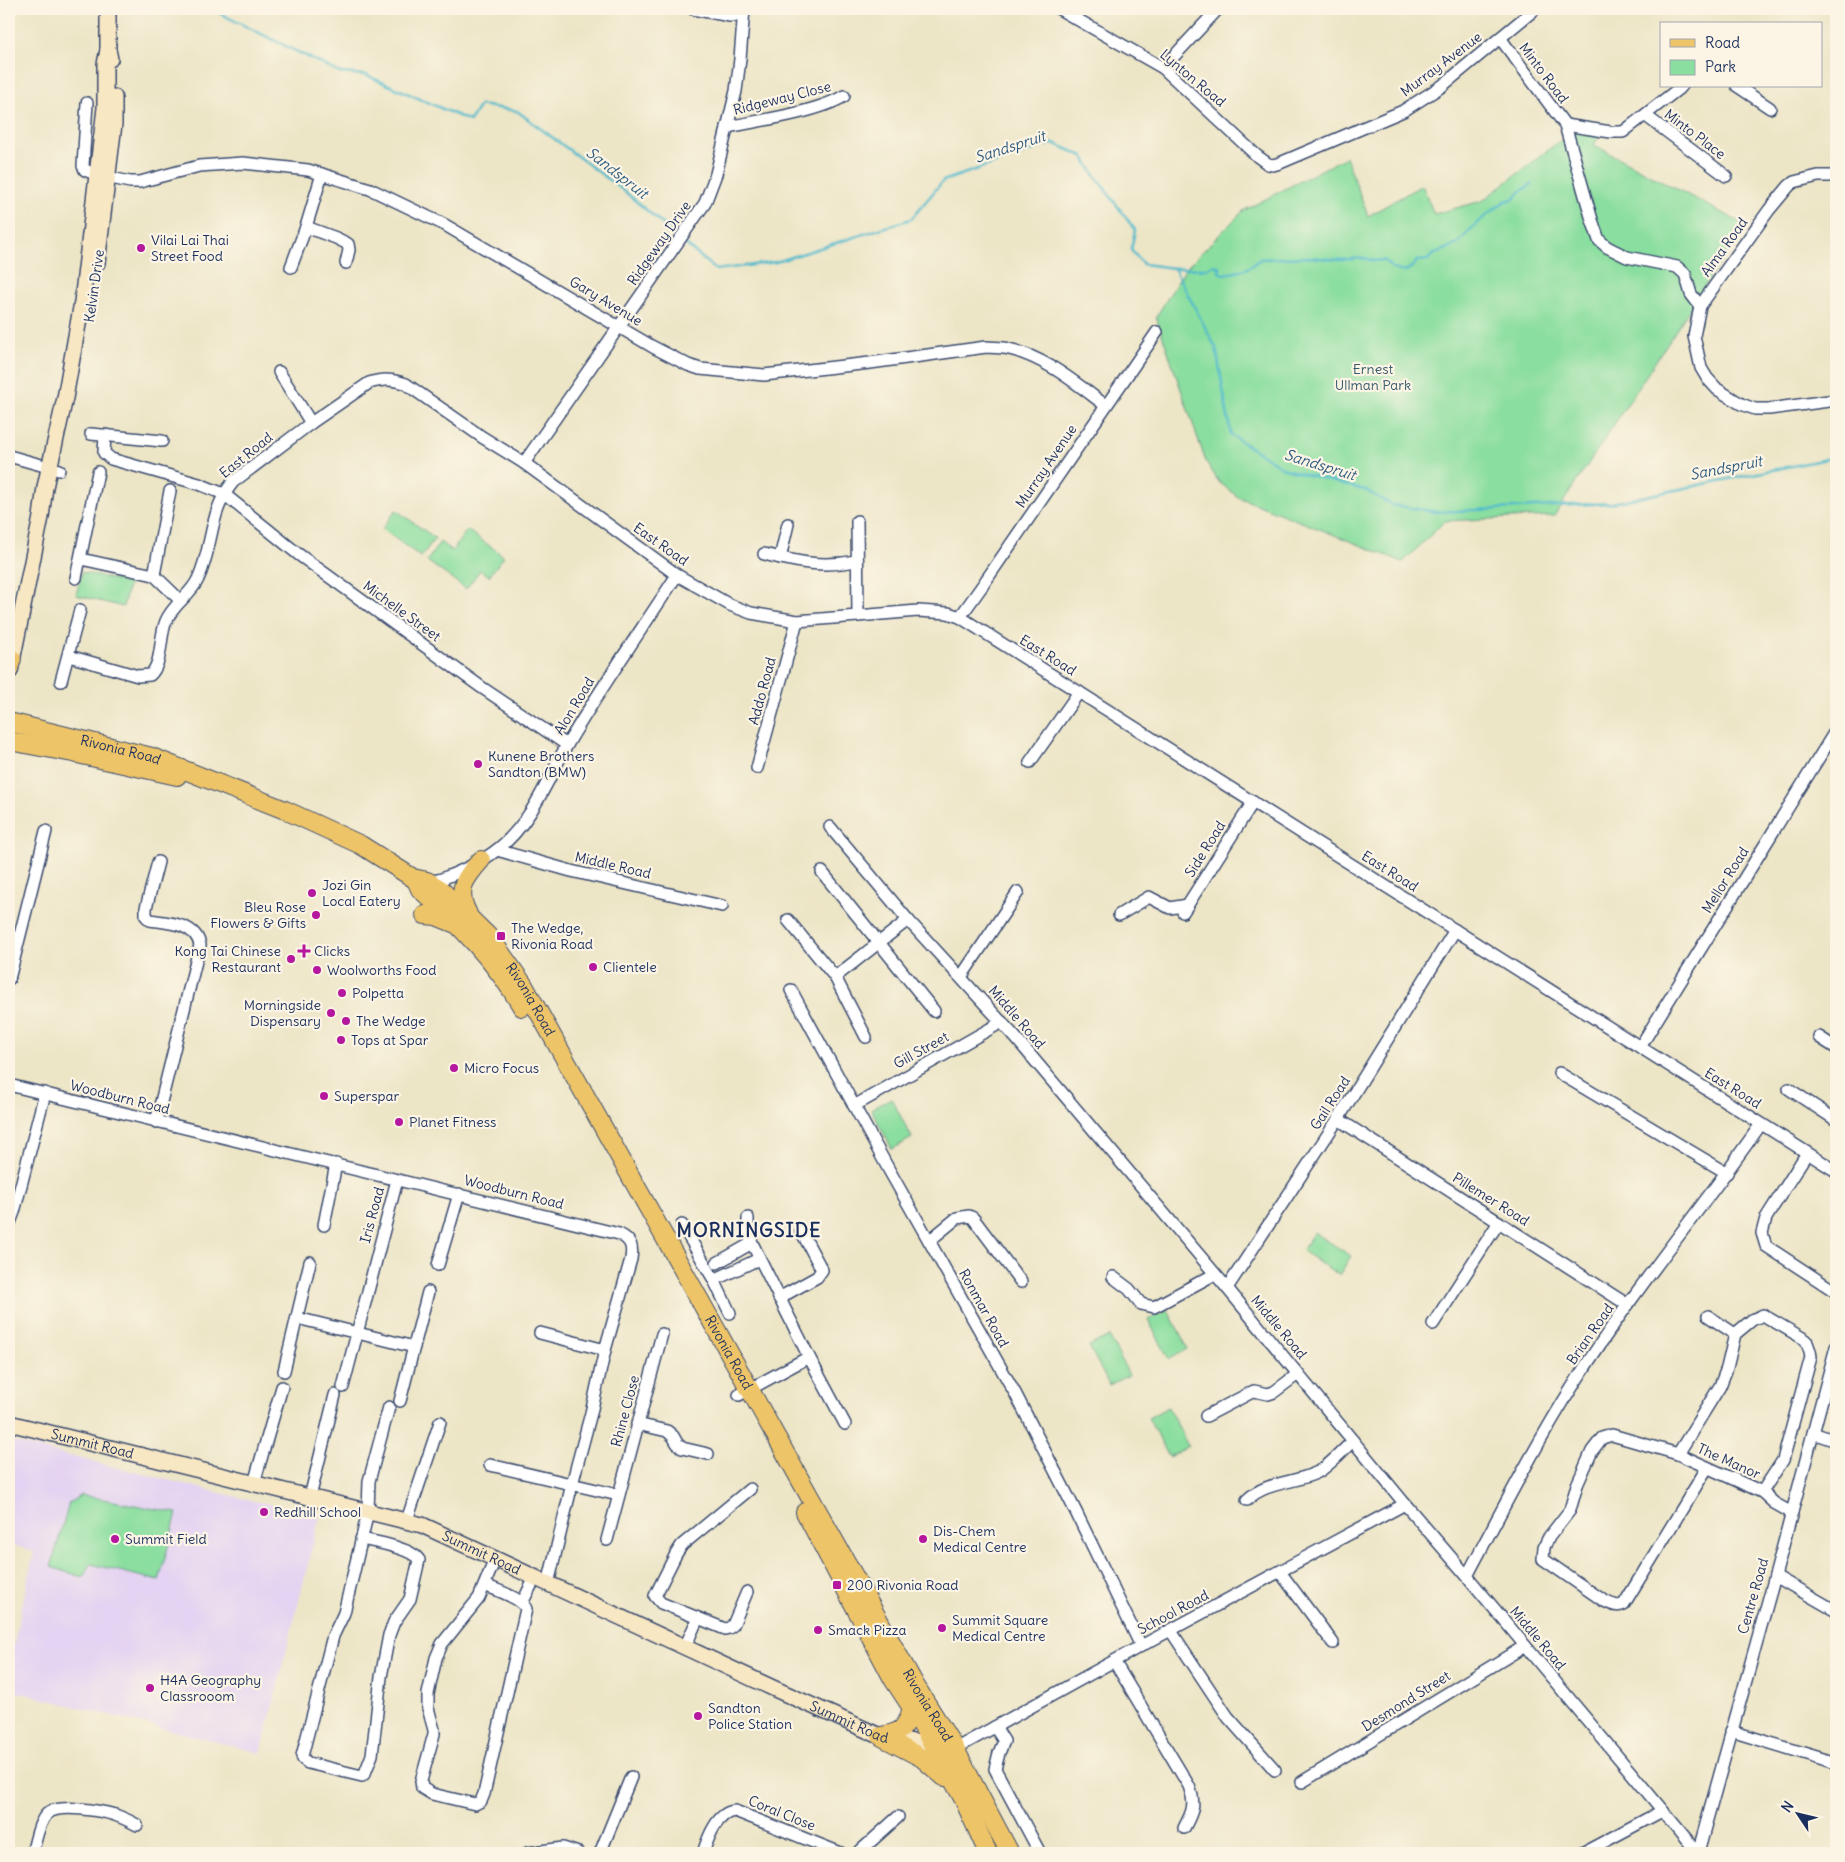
<svg xmlns="http://www.w3.org/2000/svg" width="1845" height="1862" font-family="Delius,sans-serif">
	<style>
		.built { fill: #e4d3f2 }
		.green { fill: #8ade9f; stroke: #52867e }
		.lines { fill: none; stroke-linecap: round; stroke-linejoin: round }
		.stream { stroke: #4fbacc; stroke-width: 2.5 }
		.street-casing { stroke: #3a4a6e; stroke-width: 14 }
		.secondary-casing { stroke: #3a4a6e; stroke-width: 18 }
		.primary-casing { stroke: #3a4a6e; stroke-width: 20 }
		.street { stroke: #fff; stroke-width: 11 }
		.secondary { stroke: #f8e7c3; stroke-width: 15 }
		.primary { stroke: #eec469; stroke-width: 18 }
		.poi-dot { fill: #b5179e; stroke: #fcf5e5; stroke-width: 2 }
		.labels { text-anchor: middle; stroke-width: 4.5; stroke-linejoin: round; paint-order: stroke }
		.street-label { font-size: 14px; fill: #1b2f5e; stroke: #fcf5e5 }
		.poi-label { font-size: 14px; fill: #1b2f5e; stroke: #fcf5e5; text-anchor: start }
		.park-label { font-size: 14px; fill: #375b6e; stroke: #fcf5e5 }
		.water-label { font-size: 15px; font-style: italic; fill: #2b597f; stroke: #fcf5e5 }
		.district-label { font-size: 19px; font-weight: bold; letter-spacing: 1px; fill: #1b2f5e; stroke: #fcf5e5 }
	</style>
	<rect width="100%" height="100%" fill="#fcf5e5"/>
	<filter id="ink" filterUnits="userSpaceOnUse"><feTurbulence type="fractalNoise" baseFrequency=".02" numOctaves="2"/><feDisplacementMap in="SourceGraphic" scale="10" xChannelSelector="R" yChannelSelector="G"/><feConvolveMatrix kernelMatrix="1 2 1 2 8 2 1 2 1" color-interpolation-filters="sRGB"/></filter>
	<filter id="wash" filterUnits="userSpaceOnUse"><feTurbulence type="fractalNoise" baseFrequency=".0096" numOctaves="4" result="noise"/><feDisplacementMap in="SourceGraphic" scale="20" xChannelSelector="R" yChannelSelector="G"/><feGaussianBlur stdDeviation="1.12" result="paint"/><feColorMatrix in="noise" values="0 0 0 0 0 0 0 0 0 0 0 0 0 0 0 0 0 1.4 0 .05"/><feComposite in="paint" operator="in"/></filter>
	<g filter="url(#wash)">
		<rect width="100%" height="100%" fill="#ece5c6"/>
		<!-- built -->
		<polygon class="built" points="9,1441 249,1500 320,1515 261,1753 9,1690 9,1665 34,1551 9,1544"/>
		<!-- green -->
		<g class="green">
			<polygon points="1579,126 1603,130 1594,145 1745,225 1554,516 1445,521 1403,562 1238,497 1219,482 1206,462 1156,317 1186,268 1243,211 1346,157 1368,216 1422,185 1434,214 1482,201"/>
			<polygon points="396,510 435,538 421,557 382,529"/>
			<polygon points="467,530 504,556 489,576 480,570 466,589 427,561 440,542 452,551"/>
			<polygon points="82,572 129,583 123,607 76,595"/>
			<polygon points="891,1098 912,1138 892,1149 871,1109"/>
			<polygon points="1314,1232 1351,1256 1339,1275 1302,1251"/>
			<polygon points="1168,1310 1188,1349 1169,1359 1148,1320"/>
			<polygon points="1109,1336 1129,1375 1109,1385 1089,1346"/>
			<polygon points="1168,1407 1188,1446 1169,1457 1148,1418"/>
			<polygon points="81,1495 177,1513 159,1581 91,1564 83,1577 51,1567 69,1503"/>
		</g>
		<g class="lines">
			<!-- stream -->
			<g class="stream">
				<polyline points="211,9 340,73 366,75 470,121 480,105 517,111 624,191 677,236"/>
				<polyline points="683,242 716,270 776,262 911,219 943,181 1053,143 1083,156 1094,174 1135,230 1131,250 1143,264 1174,268 1216,348 1231,435 1285,469 1365,490 1392,505 1437,512 1612,503 1836,457"/>
				<path d="M1174,268l32,1 8,-4 6,2 -1,5 4,2 13,-2 12,-4 12,-9 49,-2 31,3 24,-2 9,3 11,-1c11,13 23,16 33,1l11,-1 4,-5 25,-11 20,-21 28,-22 9,-2 7,-8 11,-7"/>
			</g>
		</g>
	</g>
	<g filter="url(#ink)">
		<g class="lines">
			<defs>
				<g id="street">
					<polyline points="693,9 730,16 743,16"/>
					<polyline points="1059,9 1163,68 1257,156 1268,164 1273,165 1280,163 1403,111 1442,86 1535,9"/>
					<polyline points="1500,38 1565,125 1592,220 1599,240 1607,247 1627,257 1677,267 1685,274 1691,294 1700,306"/>
					<polyline points="1163,68 1218,9"/>
					<polyline points="1737,86 1770,108"/>
					<path d="M87,103l-4,63 2,4 12,5 33,7h10l59,-16 44,-3 65,7 62,19 75,36 208,122 35,18 12,4 64,6 106,-12 116,-16c8,1 16,0 23,2 36,8 68,35 96,56"/>
					<polyline points="1646,116 1726,176"/>
					<polyline points="1565,125 1611,132 1623,132 1682,86"/>
					<path d="M727,127c31,-6 92,-15 117,-31"/>
					<polyline points="1836,176 1818,176 1794,182 1789,186 1769,210 1700,306 1694,336 1701,368 1707,378 1717,389 1741,404 1755,409 1769,409 1836,400"/>
					<polyline points="306,227 336,238 348,244 349,250 346,263"/>
					<polyline points="291,267 306,227 322,174"/>
					<polyline points="279,372 311,423"/>
					<polyline points="91,434 162,441"/>
					<polyline points="105,435 104,453 111,459 199,484 224,494 298,554 481,687 567,745"/>
					<polyline points="9,456 59,470"/>
					<polyline points="524,463 705,203 716,174 736,91 740,59 744,9"/>
					<polyline points="857,521 858,616"/>
					<path d="M764,554c34,8 57,14 92,7"/>
					<polyline points="780,558 788,524"/>
					<polyline points="81,559 154,575 180,600"/>
					<polyline points="154,575 170,491"/>
					<polyline points="76,578 98,472"/>
					<polyline points="960,617 980,589 1157,332"/>
					<path d="M69,656l69,20 12,-1c13,-12 9,-38 16,-54 7,-17 25,-26 32,-42 16,-34 10,-66 35,-97l78,-59 58,-40c14,-4 24,-4 37,1l76,53 42,26 153,112 53,30 21,8 46,8 121,-10 30,2 12,4 876,554"/>
					<polyline points="61,681 80,610"/>
					<polyline points="1030,762 1079,692"/>
					<polyline points="757,768 797,621"/>
					<polyline points="830,827 908,920 1015,1037 1227,1288 1405,1504 1467,1576 1698,1853"/>
					<polyline points="497,850 571,871 722,906"/>
					<polyline points="822,872 934,1011"/>
					<path d="M426,882c6,-2 13,-1 18,-4 18,-7 39,-17 54,-29 34,-27 48,-67 69,-104 34,-58 73,-113 110,-170"/>
					<polyline points="1183,912 1253,802"/>
					<polyline points="1119,915 1149,897 1170,908 1188,905"/>
					<polyline points="788,920 835,977 866,1037"/>
					<polyline points="835,977 908,920"/>
					<polyline points="961,977 1018,892"/>
					<polyline points="9,979 46,831"/>
					<polyline points="791,990 889,1170 1015,1393 1076,1512 1141,1646"/>
					<polyline points="1819,1037 1836,1048"/>
					<polyline points="1640,1047 1836,730"/>
					<polyline points="1559,1073 1727,1173"/>
					<path d="M9,1085l610,149c12,6 14,12 12,25l-26,91 -14,63 -19,71 -24,100"/>
					<polyline points="1789,1089 1836,1120"/>
					<polyline points="854,1106 1002,1022"/>
					<polyline points="1338,1119 1628,1305"/>
					<path d="M156,1122l44,-177c-5,-22 -31,-22 -50,-25l-4,-4v-8l12,-46"/>
					<polyline points="1807,1153 1766,1218 1762,1233 1766,1246 1836,1292"/>
					<polyline points="9,1225 14,1212 45,1093"/>
					<polyline points="324,1225 336,1164"/>
					<polyline points="682,1225 714,1280 759,1259"/>
					<polyline points="929,1241 957,1218 969,1216 973,1218 1021,1282"/>
					<polyline points="717,1263 752,1243"/>
					<polyline points="438,1265 459,1194"/>
					<polyline points="1113,1277 1129,1289 1141,1304 1154,1307 1215,1274"/>
					<polyline points="714,1280 730,1313"/>
					<polyline points="1227,1288 1338,1119 1455,930"/>
					<polyline points="779,1298 817,1277 822,1270 801,1231"/>
					<polyline points="1708,1316 1735,1334"/>
					<polyline points="297,1318 414,1347"/>
					<polyline points="1433,1324 1499,1222"/>
					<polyline points="540,1333 605,1350"/>
					<polyline points="809,1357 845,1424"/>
					<polyline points="284,1371 310,1262"/>
					<polyline points="343,1387 397,1180"/>
					<polyline points="739,1395 809,1357 752,1243 748,1228 748,1218"/>
					<polyline points="400,1401 428,1292"/>
					<polyline points="1206,1416 1254,1391 1268,1394 1274,1392 1298,1374"/>
					<polyline points="637,1424 667,1431 673,1436 677,1443 682,1448 708,1454"/>
					<polyline points="1813,1433 1836,1441"/>
					<polyline points="1678,1454 1720,1386 1727,1368 1735,1334 1752,1320 1763,1315 1806,1340 1810,1351 1811,1357 1783,1460 1762,1492"/>
					<polyline points="490,1465 618,1495"/>
					<path d="M1707,1468l-83,136c-7,4 -13,0 -20,-3l-61,-42 1,-12 5,-10 21,-27 7,-25 15,-34 10,-13 10,-3 66,19 84,38 12,11 18,10"/>
					<polyline points="254,1483 282,1387"/>
					<polyline points="310,1497 335,1395"/>
					<path d="M1247,1500c19,-19 47,-16 71,-28 11,-6 25,-22 35,-31"/>
					<polyline points="407,1520 440,1422"/>
					<path d="M361,1539c14,3 51,9 58,21l-9,39 -16,23 -5,13 -8,42 -9,78 -7,18 -3,3 -54,-13 -5,-4 -1,-3 31,-120 11,-23 24,-101 1,-31 20,-74"/>
					<polyline points="607,1540 662,1334"/>
					<polyline points="1280,1572 1333,1643"/>
					<path d="M1467,1576c35,-66 69,-132 109,-195 56,-89 125,-171 185,-257"/>
					<polyline points="1775,1576 1836,1611"/>
					<path d="M485,1585c10,5 38,13 41,24l-42,185 -3,7 -6,3 -43,-10 -10,-6 -1,-7 13,-47v-4l-6,-22v-14l8,-36 6,-14 37,-46 16,-39"/>
					<polyline points="747,1592 733,1625 729,1628 725,1629 661,1603 655,1596 676,1554 682,1545 750,1489"/>
					<polyline points="522,1603 535,1578"/>
					<polyline points="1171,1631 1228,1717 1275,1770"/>
					<polyline points="685,1647 698,1618"/>
					<path d="M1114,1661l75,125c7,19 4,25 -5,42"/>
					<polyline points="995,1727 1004,1741 999,1753 995,1769 1040,1853"/>
					<polyline points="1731,1731 1833,1762"/>
					<polyline points="955,1749 1141,1646 1405,1504"/>
					<polyline points="1302,1782 1525,1646"/>
					<path d="M32,1853c4,-12 6,-30 15,-39 11,-11 55,-3 68,1 8,3 15,6 22,10"/>
					<polyline points="527,1853 563,1848 578,1853"/>
					<polyline points="600,1853 631,1777"/>
					<path d="M703,1853c5,-15 14,-41 32,-42l106,42"/>
					<polyline points="858,1853 898,1817"/>
					<polyline points="1583,1853 1662,1811"/>
					<polyline points="1698,1853 1775,1576 1836,1347"/>
				</g>
				<g id="secondary">
					<polyline points="108,9 108,50 110,59"/>
					<polyline points="97,263 114,124 114,97"/>
					<polyline points="10,671 41,517 45,487 65,398 82,302 105,108 105,64 108,50"/>
					<path id="s1" d="M9,1423l413,102 353,164 107,48 61,10"/>
				</g>
				<g id="primary">
					<polyline points="9,668 12,659"/>
					<path id="s2" d="M9,722l143,35 133,53 76,35 52,33 14,3 13,8 51,50 32,45 392,701 40,64 55,104"/>
					<polyline points="9,741 73,753 177,776"/>
					<path d="M416,880l4,9c39,35 76,73 102,118"/>
					<path d="M468,914c-13,-24 -3,-36 13,-54"/>
					<polyline points="425,915 436,916 453,923"/>
					<polyline points="805,1512 893,1679 912,1708 963,1798 988,1853"/>
					<path d="M881,1736c21,-4 25,-7 31,-28"/>
					<polyline points="882,1737 922,1758 944,1777"/>
				</g>
			</defs>
			<!-- street casing -->
			<use href="#street" class="street-casing"/>
			<!-- secondary casing -->
			<use href="#secondary" class="secondary-casing"/>
			<!-- primary casing -->
			<use href="#primary" class="primary-casing"/>
			<!-- street -->
			<use href="#street" class="street"/>
			<!-- secondary -->
			<use href="#secondary" class="secondary"/>
			<!-- primary -->
			<use href="#primary" class="primary"/>
		</g>
	</g>
	<!-- markers -->
	<g class="poi-dot">
		<circle cx="141" cy="248" r="5"/>
		<circle cx="478" cy="764" r="5"/>
		<circle cx="312" cy="893" r="5"/>
		<circle cx="316" cy="915" r="5"/>
		<rect x="496" y="931" width="10" height="10" rx="2.5"/>
		<path d="M301.5 943.5h5v5h5v5h-5v5h-5v-5h-5v-5h5z"/>
		<circle cx="291" cy="959" r="5"/>
		<circle cx="593" cy="967" r="5"/>
		<circle cx="317" cy="970" r="5"/>
		<circle cx="342" cy="993" r="5"/>
		<circle cx="331" cy="1013" r="5"/>
		<circle cx="346" cy="1021" r="5"/>
		<circle cx="341" cy="1040" r="5"/>
		<circle cx="454" cy="1068" r="5"/>
		<circle cx="324" cy="1096" r="5"/>
		<circle cx="399" cy="1122" r="5"/>
		<circle cx="264" cy="1512" r="5"/>
		<circle cx="115" cy="1539" r="5"/>
		<circle cx="923" cy="1539" r="5"/>
		<rect x="832" y="1580" width="10" height="10" rx="2.5"/>
		<circle cx="942" cy="1628" r="5"/>
		<circle cx="818" cy="1630" r="5"/>
		<circle cx="150" cy="1688" r="5"/>
		<circle cx="698" cy="1716" r="5"/>
	</g>
	<g class="labels">
		<!-- street labels -->
		<g class="street-label">
			<text transform="translate(1441 64) rotate(-37)" y="5">Murray Avenue</text>
			<text transform="translate(1544 73) rotate(53)" y="5">Minto Road</text>
			<text transform="translate(1193 78) rotate(40)" y="5">Lynton Road</text>
			<text transform="translate(782 98) rotate(-14)" y="5">Ridgeway Close</text>
			<text transform="translate(1695 134) rotate(37)" y="5">Minto Place</text>
			<text transform="translate(659 243) rotate(-55)" y="5">Ridgeway Drive</text>
			<text transform="translate(1724 247) rotate(-54)" y="5">Alma Road</text>
			<text transform="translate(94 286) rotate(-82)" y="5">Kelvin Drive</text>
			<text transform="translate(606 301) rotate(31)" y="5">Gary Avenue</text>
			<text transform="translate(246 455) rotate(-39)" y="5">East Road</text>
			<text transform="translate(1046 466) rotate(-56)" y="5">Murray Avenue</text>
			<text transform="translate(661 544) rotate(35)" y="5">East Road</text>
			<text transform="translate(402 611) rotate(36)" y="5">Michelle Street</text>
			<text transform="translate(1048 655) rotate(32)" y="5">East Road</text>
			<text transform="translate(762 691) rotate(-75)" y="5">Addo Road</text>
			<text transform="translate(574 706) rotate(-59)" y="5">Alon Road</text>
			<text dy="5" stroke="none"><textPath href="#s2" startOffset="115">Rivonia Road</textPath></text>
			<text transform="translate(1205 849) rotate(-58)" y="5">Side Road</text>
			<text transform="translate(613 865) rotate(13)" y="5">Middle Road</text>
			<text transform="translate(1390 871) rotate(32)" y="5">East Road</text>
			<text transform="translate(1725 880) rotate(-58)" y="5">Mellor Road</text>
			<text dy="5" stroke="none"><textPath href="#s2" startOffset="609">Rivonia Road</textPath></text>
			<text transform="translate(1017 1017) rotate(49)" y="5">Middle Road</text>
			<text transform="translate(921 1050) rotate(-29)" y="5">Gill Street</text>
			<text transform="translate(1733 1088) rotate(32)" y="5">East Road</text>
			<text transform="translate(120 1097) rotate(14)" y="5">Woodburn Road</text>
			<text transform="translate(1330 1103) rotate(-57)" y="5">Gail Road</text>
			<text transform="translate(514 1192) rotate(14)" y="5">Woodburn Road</text>
			<text transform="translate(1491 1199) rotate(32)" y="5">Pillemer Road</text>
			<text transform="translate(372 1215) rotate(-75)" y="5">Iris Road</text>
			<text transform="translate(984 1308) rotate(61)" y="5">Ronmar Road</text>
			<text transform="translate(1279 1327) rotate(50)" y="5">Middle Road</text>
			<text transform="translate(1590 1334) rotate(-55)" y="5">Brian Road</text>
			<text dy="5" stroke="none"><textPath href="#s2" startOffset="1014">Rivonia Road</textPath></text>
			<text transform="translate(625 1411) rotate(-75)" y="5">Rhine Close</text>
			<text dy="5" stroke="none"><textPath href="#s1" startOffset="86">Summit Road</textPath></text>
			<text transform="translate(1729 1461) rotate(24)" y="5">The Manor</text>
			<text dy="5" stroke="none"><textPath href="#s1" startOffset="491">Summit Road</textPath></text>
			<text transform="translate(1753 1596) rotate(-74)" y="5">Centre Road</text>
			<text transform="translate(1173 1612) rotate(-28)" y="5">School Road</text>
			<text transform="translate(1538 1638) rotate(50)" y="5">Middle Road</text>
			<text transform="translate(1406 1701) rotate(-32)" y="5">Desmond Street</text>
			<text dy="5" stroke="none"><textPath href="#s2" startOffset="1419">Rivonia Road</textPath></text>
			<text dy="5" stroke="none"><textPath href="#s1" startOffset="896">Summit Road</textPath></text>
			<text transform="translate(782 1813) rotate(22)" y="5">Coral Close</text>
		</g>
		<!-- poi labels -->
		<g class="poi-label">
			<text x="151" y="245">Vilai Lai Thai<tspan x="151" dy="16">Street Food</tspan></text>
			<text x="488" y="761">Kunene Brothers<tspan x="488" dy="16">Sandton (BMW)</tspan></text>
			<text x="322" y="890">Jozi Gin<tspan x="322" dy="16">Local Eatery</tspan></text>
			<text x="306" y="912" text-anchor="end">Bleu Rose<tspan x="306" dy="16">Flowers &amp; Gifts</tspan></text>
			<text x="511" y="933">The Wedge,<tspan x="511" dy="16">Rivonia Road</tspan></text>
			<text x="281" y="956" text-anchor="end">Kong Tai Chinese<tspan x="281" dy="16">Restaurant</tspan></text>
			<text x="314" y="956">Clicks</text>
			<text x="603" y="972">Clientele</text>
			<text x="327" y="975">Woolworths Food</text>
			<text x="352" y="998">Polpetta</text>
			<text x="321" y="1010" text-anchor="end">Morningside<tspan x="321" dy="16">Dispensary</tspan></text>
			<text x="356" y="1026">The Wedge</text>
			<text x="351" y="1045">Tops at Spar</text>
			<text x="464" y="1073">Micro Focus</text>
			<text x="334" y="1101">Superspar</text>
			<text x="409" y="1127">Planet Fitness</text>
			<text x="274" y="1517">Redhill School</text>
			<text x="933" y="1536">Dis-Chem<tspan x="933" dy="16">Medical Centre</tspan></text>
			<text x="125" y="1544">Summit Field</text>
			<text x="847" y="1590">200 Rivonia Road</text>
			<text x="952" y="1625">Summit Square<tspan x="952" dy="16">Medical Centre</tspan></text>
			<text x="828" y="1635">Smack Pizza</text>
			<text x="160" y="1685">H4A Geography<tspan x="160" dy="16">Classrooom</tspan></text>
			<text x="708" y="1713">Sandton<tspan x="708" dy="16">Police Station</tspan></text>
		</g>
		<!-- park labels -->
		<g class="park-label">
			<text x="1373" y="374">Ernest<tspan x="1373" dy="16">Ullman Park</tspan></text>
		</g>
		<!-- water labels -->
		<g class="water-label">
			<text transform="translate(1010 147) rotate(-18)" y="5">Sandspruit</text>
			<text transform="translate(617 173) rotate(38)" y="5">Sandspruit</text>
			<text transform="translate(1320 465) rotate(17)" y="5">Sandspruit</text>
			<text transform="translate(1726 468) rotate(-11)" y="5">Sandspruit</text>
		</g>
		<!-- district labels -->
		<g class="district-label">
			<text x="749" y="1237">MORNINGSIDE</text>
		</g>
	</g>
	<!-- margin -->
	<rect width="1845" height="1862" fill="none" stroke="#fcf5e5" stroke-width="30"/>
	<!-- legend -->
	<rect x="1660" y="22" width="162" height="65" fill="#fcf5e5" stroke="#a2a6af"/>
	<rect x="1670" y="39" width="25" height="8" fill="#eec469" stroke="#a2a6af"/>
	<text x="1705" y="48" font-size="15" fill="#1b2f5e">Road</text>
	<rect x="1670" y="60" width="25" height="15" fill="#8ade9f" stroke="#a2a6af"/>
	<text x="1705" y="72" font-size="15" fill="#1b2f5e">Park</text>
	<!-- north arrow -->
	<g transform="translate(1798 1814) rotate(305)" stroke="#fcf5e5" stroke-width="4" paint-order="stroke">
	<path d="M0-4L9 19L0 12L-9 19Z" fill="#1b2f5e"/>
	<text y="-8" font-size="14" font-weight="bold" text-anchor="middle" fill="#1b2f5e">N</text>
	</g>
</svg>
